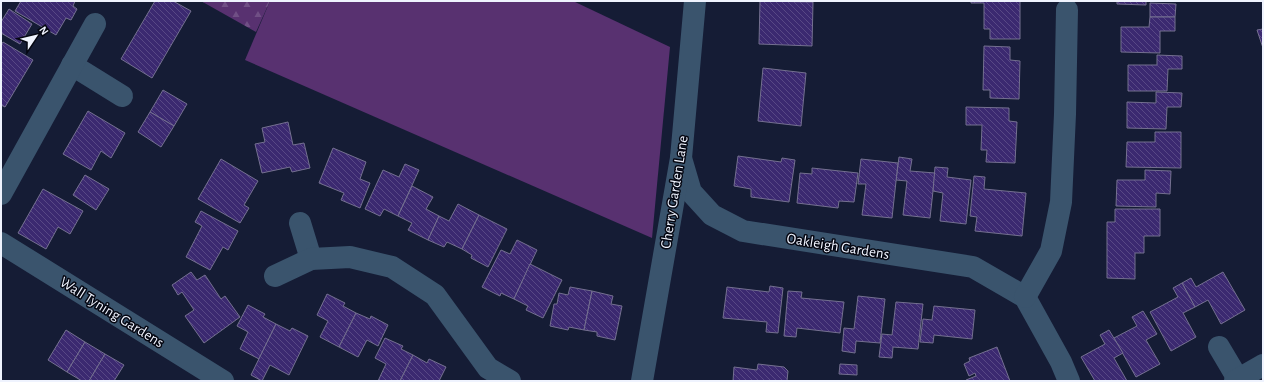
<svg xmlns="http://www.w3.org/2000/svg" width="1264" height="382" font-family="'Alegreya Sans',sans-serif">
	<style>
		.green { fill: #583170 }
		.forest { fill: url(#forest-firs) }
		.building { fill: url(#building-back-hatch); stroke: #747090 }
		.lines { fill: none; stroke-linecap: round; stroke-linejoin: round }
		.minor { stroke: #3a546d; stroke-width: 22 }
		.labels { text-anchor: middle; stroke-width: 3; stroke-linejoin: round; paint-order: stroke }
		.street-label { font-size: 15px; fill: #eff3fe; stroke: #050712 }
	</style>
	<defs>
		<pattern id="forest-firs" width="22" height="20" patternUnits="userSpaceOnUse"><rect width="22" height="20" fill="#583170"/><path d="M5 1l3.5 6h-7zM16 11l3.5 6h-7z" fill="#704f85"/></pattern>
		<pattern id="building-back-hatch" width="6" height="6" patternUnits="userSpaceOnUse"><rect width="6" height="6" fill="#3b2970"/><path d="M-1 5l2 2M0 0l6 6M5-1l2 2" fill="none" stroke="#584885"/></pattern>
	</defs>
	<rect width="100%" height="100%" fill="#151c35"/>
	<!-- green -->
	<polygon class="green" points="270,1 573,1 670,47 652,238 245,60"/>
	<!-- forest -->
	<polygon class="forest" points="201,1 270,1 256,32"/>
	<!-- building -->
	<g class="building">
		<polygon points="21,1 75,1 73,6 77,9 71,20 66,18 56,35 15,11"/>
		<polygon points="155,1 173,1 191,11 152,78 121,59"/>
		<polygon points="760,1 813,2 812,46 759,44"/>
		<polygon points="971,1 1020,1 1020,39 990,39 990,29 984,29 984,3 971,3"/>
		<polygon points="1117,1 1146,1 1146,5 1117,4"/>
		<polygon points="1150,3 1176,4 1175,17 1150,17"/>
		<polygon points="9,9 32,24 20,44 1,33 1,22"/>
		<polygon points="1150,17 1175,17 1175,31 1160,31 1160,53 1121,52 1121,27 1149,27"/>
		<polygon points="1263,29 1263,48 1257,30"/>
		<polygon points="3,42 33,60 5,107 1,105 1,45"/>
		<polygon points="984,46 1010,47 1010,60 1020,61 1019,99 990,98 990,90 983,90"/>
		<polygon points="1157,55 1182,56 1182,69 1168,69 1167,91 1128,91 1128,65 1157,65"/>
		<polygon points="763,68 806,73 801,126 758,121"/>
		<polygon points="163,90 187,104 174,126 150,112"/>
		<polygon points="1156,92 1182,93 1181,107 1167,107 1166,129 1127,128 1127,102 1156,103"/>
		<polygon points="966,107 1009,108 1009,121 1017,122 1015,163 986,162 987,150 981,150 982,125 966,125"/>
		<polygon points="88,111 125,133 111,158 101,151 91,170 63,154"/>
		<polygon points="150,112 174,126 161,147 138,132"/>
		<polygon points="288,122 293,145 304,143 310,168 292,172 290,167 262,173 255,144 265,142 262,128"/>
		<polygon points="1155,132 1181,132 1181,168 1126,167 1127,142 1155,142"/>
		<polygon points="333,148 366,162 360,179 370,183 360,208 341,200 344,193 319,183"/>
		<polygon points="738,156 781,162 782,158 795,160 789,202 751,197 751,189 734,186"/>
		<polygon points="899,157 912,159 910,171 935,173 930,218 903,215 907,181 896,180"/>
		<polygon points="221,159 258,181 244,205 249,208 240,223 198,199"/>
		<polygon points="861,159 898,163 892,218 862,215 866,184 858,184"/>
		<polygon points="405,164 419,170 398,216 384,209 380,216 365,209 383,170 399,177"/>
		<polygon points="935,167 948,168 947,177 971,180 966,224 940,221 943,193 933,191"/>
		<polygon points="812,168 858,173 854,202 839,201 838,208 797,203 800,173 812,174"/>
		<polygon points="1145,170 1171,171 1170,194 1156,193 1156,207 1116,206 1117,180 1145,180"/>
		<polygon points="85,175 109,189 96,210 73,195"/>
		<polygon points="974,176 985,177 984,189 1026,193 1022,236 975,231 977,217 970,216"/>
		<polygon points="412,186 433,197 426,209 439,216 428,240 408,230 412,223 398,216"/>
		<polygon points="43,189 83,211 70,234 58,227 46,249 18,233"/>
		<polygon points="458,204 479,215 462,249 447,242 444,247 428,240 439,216 449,221"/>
		<polygon points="1115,209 1160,209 1160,236 1144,236 1144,253 1135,253 1135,279 1107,278 1107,222 1115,222"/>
		<polygon points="201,211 238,231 228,250 223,247 210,270 186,257 202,226 195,222"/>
		<polygon points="479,215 507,229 488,267 471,258 472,255 462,249"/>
		<polygon points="517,240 537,250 514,299 501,293 500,296 482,287 501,250 510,254"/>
		<polygon points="530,264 562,280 543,318 526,310 528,306 514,299"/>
		<polygon points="191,272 197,280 205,275 221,299 225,296 240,317 204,343 185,316 194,310 182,292 178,295 172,285"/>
		<polygon points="1223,272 1245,310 1221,324 1208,300 1195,307 1182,283 1191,278 1196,287"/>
		<polygon points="1182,283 1195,307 1183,313 1196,337 1171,351 1150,312 1178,297 1173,288"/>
		<polygon points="770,286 783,288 778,333 766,332 767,322 723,318 727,287 769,292"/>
		<polygon points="570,287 592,291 584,330 569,327 568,330 550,326 554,304 557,304 559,293 568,295"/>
		<polygon points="592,291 613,296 611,304 622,306 615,340 597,336 597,332 584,330"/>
		<polygon points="788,291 802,292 801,298 844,302 840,333 797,328 796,337 784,336"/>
		<polygon points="327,294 345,303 343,306 356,313 339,347 320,337 328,321 317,315"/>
		<polygon points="858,296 885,299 880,343 856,341 855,353 842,351 844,328 854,329"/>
		<polygon points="896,302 923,304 918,349 893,347 892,358 879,357 882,334 892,335"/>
		<polygon points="248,305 265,314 263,317 276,324 259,359 240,349 248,332 237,326"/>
		<polygon points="934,306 975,310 972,339 934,335 933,343 920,342 923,319 932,320"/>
		<polygon points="1143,311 1157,334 1146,340 1160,364 1136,377 1114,338 1137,326 1132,317"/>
		<polygon points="356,313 370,319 371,316 388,325 378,346 367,340 358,357 339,347"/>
		<polygon points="276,324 290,331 292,328 308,336 289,375 270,365 262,381 251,375"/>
		<polygon points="66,330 85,342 67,372 48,360"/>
		<polygon points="1109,330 1123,353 1114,358 1127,381 1095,381 1081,357 1105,344 1100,335"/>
		<polygon points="385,338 403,346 401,349 413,355 400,381 378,381 386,364 375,358"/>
		<polygon points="85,342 105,354 89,381 82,381 67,372"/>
		<polygon points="997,347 1010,381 966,381 966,380 976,376 975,373 969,376 964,364 970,361 969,358"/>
		<polygon points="105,354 124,365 114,381 89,381"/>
		<polygon points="413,355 427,363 429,359 446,367 439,381 400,381"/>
		<polygon points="758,364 784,367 788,371 787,381 733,381 734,367 757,370"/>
		<polygon points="840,364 857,365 857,375 839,374"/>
	</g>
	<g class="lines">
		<!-- minor -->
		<g class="minor">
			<polyline points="72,65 122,96"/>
			<polyline points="681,158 691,192 712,215 743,231 973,267 1025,297 1061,362 1069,381"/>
			<polyline points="1,194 95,24"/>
			<polyline points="300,223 311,259"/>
			<polyline points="1,243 223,381"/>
			<polyline points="275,276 311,259 350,257 392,267 435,295 488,368 510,381"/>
			<polyline points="1025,297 1051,251 1061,202 1065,114 1067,10"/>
			<polyline points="1219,347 1238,379"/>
			<polyline points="642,381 681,158 695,1"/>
			<polyline points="1235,381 1263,365"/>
		</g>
	</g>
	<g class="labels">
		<!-- street labels -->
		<g class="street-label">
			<text transform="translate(674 192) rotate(-81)" y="5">Cherry Garden Lane</text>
			<text transform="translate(838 246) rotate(9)" y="5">Oakleigh Gardens</text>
			<text transform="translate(112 312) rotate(32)" y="5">Wall Tyning Gardens</text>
		</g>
	</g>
	<!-- border -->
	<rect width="1264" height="382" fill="none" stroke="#eff3fe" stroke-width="4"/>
	<!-- north arrow -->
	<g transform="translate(36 36) rotate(55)" stroke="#050712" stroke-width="3" paint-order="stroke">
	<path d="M0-3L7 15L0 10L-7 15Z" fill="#eff3fe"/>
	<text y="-6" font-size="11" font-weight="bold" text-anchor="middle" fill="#eff3fe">N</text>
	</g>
</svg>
